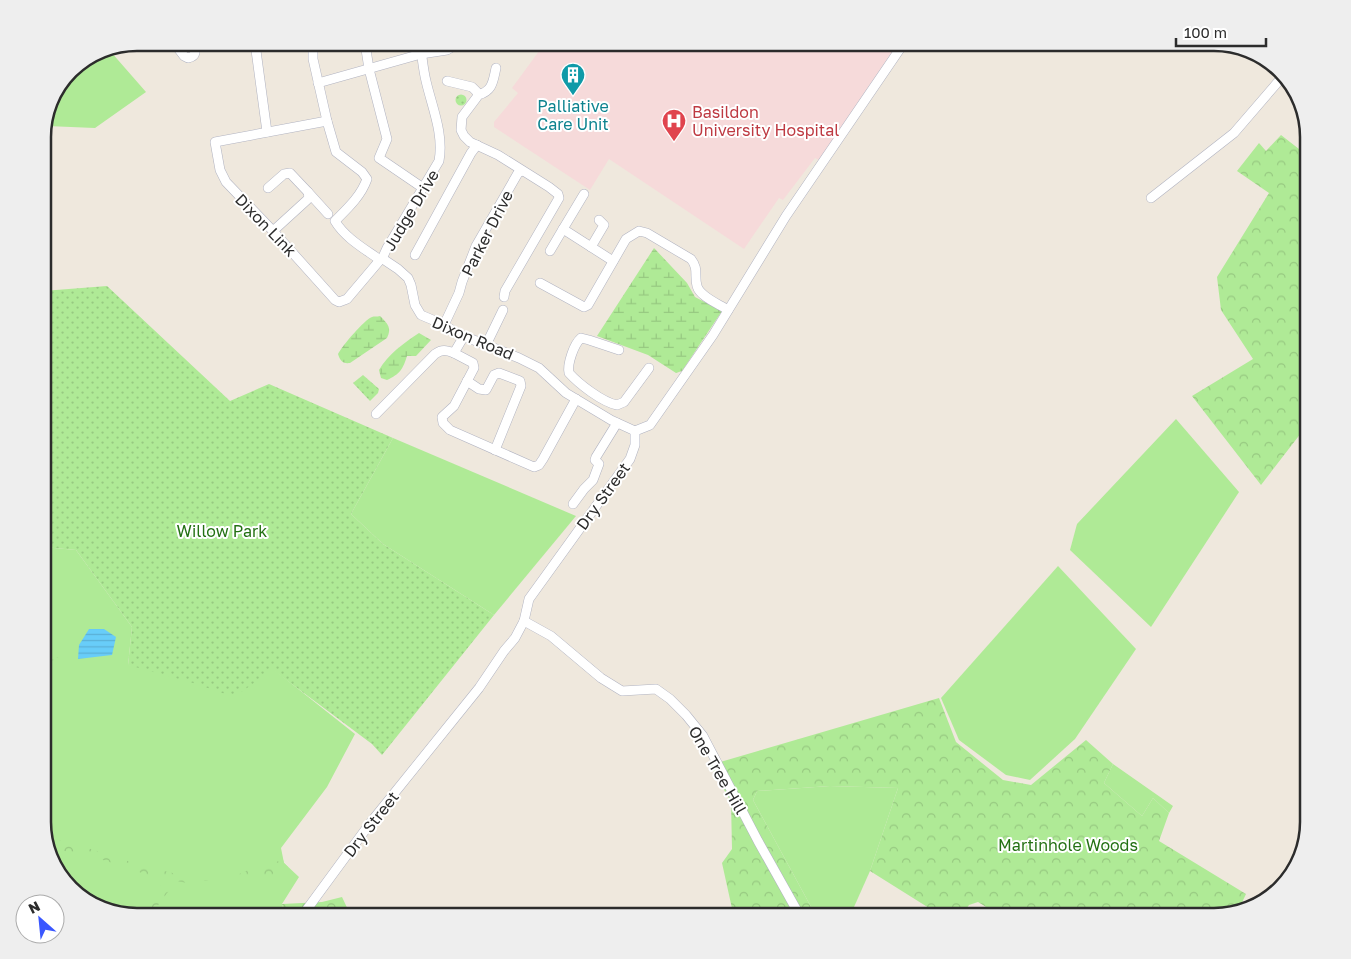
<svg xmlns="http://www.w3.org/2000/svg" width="1351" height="959" font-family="'Golos Text',sans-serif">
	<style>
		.medical { fill: #f6dada }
		.grass { fill: #afea96 }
		.forest { fill: url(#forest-crowns) }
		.wetland { fill: url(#wetland-marsh) }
		.park { fill: url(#park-dots) }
		.water { fill: url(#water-rules) }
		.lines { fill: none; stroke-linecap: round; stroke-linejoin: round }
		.minor-casing { stroke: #b1b3c1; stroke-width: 10 }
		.minor { stroke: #fff; stroke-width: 9 }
		.labels { text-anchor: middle; stroke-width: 4; stroke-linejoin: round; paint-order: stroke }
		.culture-label { font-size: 16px; fill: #0d838f; stroke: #fff }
		.health-label { font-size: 16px; fill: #be3a42; stroke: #fff; text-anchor: start }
		.street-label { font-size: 16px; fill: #2c2c2c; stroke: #fff }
		.park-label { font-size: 16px; fill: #247114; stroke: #fff }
		.rim { fill: none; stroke: #2c2c2c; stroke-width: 2.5 }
	</style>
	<defs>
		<pattern id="forest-crowns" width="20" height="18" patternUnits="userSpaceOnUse" patternTransform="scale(1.25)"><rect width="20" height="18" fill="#afea96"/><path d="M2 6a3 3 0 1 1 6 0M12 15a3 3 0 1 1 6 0" fill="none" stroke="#97c981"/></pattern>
		<pattern id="wetland-marsh" width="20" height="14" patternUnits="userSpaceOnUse" patternTransform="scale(1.25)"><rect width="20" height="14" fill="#afea96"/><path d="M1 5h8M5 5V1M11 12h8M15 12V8" fill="none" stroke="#97c981"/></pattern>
		<pattern id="park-dots" width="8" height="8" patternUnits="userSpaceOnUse" patternTransform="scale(1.25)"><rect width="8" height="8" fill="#afea96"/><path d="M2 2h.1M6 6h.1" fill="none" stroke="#97c981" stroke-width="1.8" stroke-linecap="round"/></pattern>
		<pattern id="water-rules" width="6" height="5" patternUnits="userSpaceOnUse" patternTransform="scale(1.25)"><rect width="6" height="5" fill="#68cdf9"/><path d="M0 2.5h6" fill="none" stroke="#5ab0d6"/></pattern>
	</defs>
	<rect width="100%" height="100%" fill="#efe8dd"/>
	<!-- medical -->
	<polygon class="medical" points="545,43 898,43 819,160 815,158 783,200 779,198 744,249 609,159 590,190 494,127 494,122 518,93 512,88"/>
	<!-- grass -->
	<g class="grass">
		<polygon points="111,52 146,92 95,128 47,126 43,129 52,95 74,66"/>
		<polygon points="1176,419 1239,492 1151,627 1070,550 1077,524"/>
		<polygon points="393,438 576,516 494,615 383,544 351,514"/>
		<polygon points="43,547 76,550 132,627 128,665 273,669 355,734 327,787 281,848 284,863 299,877 282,904 285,916 241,916 238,908 206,916 137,916 80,897 52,864 43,828"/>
		<polygon points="1058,566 1136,649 1075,739 1030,780 1006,775 959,740 941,698"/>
		<polygon points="1113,764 1173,806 1169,813 1153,798 1142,816 1104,783"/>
		<polygon points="830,786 898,788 870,871 850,916 816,916 753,800 757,791"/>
	</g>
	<!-- forest -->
	<g class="forest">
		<polygon points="1281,135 1308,156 1308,424 1261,485 1192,396 1253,359 1221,310 1217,277 1269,193 1237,171 1259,143 1266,151"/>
		<polygon points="58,657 60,673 46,680 43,680 43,664"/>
		<polygon points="939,698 956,742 1003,780 1031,785 1086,740 1113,764 1104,783 1142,816 1153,798 1169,813 1159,841 1246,894 1238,911 1214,916 996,916 991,910 978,902 969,905 961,916 936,916 937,913 870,871 898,788 830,786 757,791 753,800 816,916 735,916 733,913 722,863 732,849 731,802 710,765"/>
		<polygon points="63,840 140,865 189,877 239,874 253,868 283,860 284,863 288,867 271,876 247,880 226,878 187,883 176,881 150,916 138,916 165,880 154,877 100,859 56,849 48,849 46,841"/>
		<polygon points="342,897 351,916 285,916 282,904 322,902"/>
		<polygon points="239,908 241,916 206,916"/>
	</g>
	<!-- wetland -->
	<g class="wetland">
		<polygon points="654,248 687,283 695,297 722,311 682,371 676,373 648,355 597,336"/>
		<path d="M380,316c8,8 12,12 7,22l-37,25c-8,1 -10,-3 -12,-9 4,-8 26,-34 34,-37 2,-1 5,0 8,-1z"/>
		<path d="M419,333l12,7 -15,16h-9c-4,13 -7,18 -20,24l-6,-2 -2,-8c9,-16 25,-27 40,-37z"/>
	</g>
	<!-- park -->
	<g class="park">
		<circle cx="461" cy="100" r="5.5"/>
		<polygon points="107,286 230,401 269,384 393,438 351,514 383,544 494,615 382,755 372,744 273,670 234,697 193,683 128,665 132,627 76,550 43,547 43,291"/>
		<polygon points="363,375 379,389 378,393 370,401 353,383"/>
	</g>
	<!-- water -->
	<polygon class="water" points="89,629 104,629 116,637 112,655 78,659 79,645"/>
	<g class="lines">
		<defs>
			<g id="minor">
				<path d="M174,43l10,13 4,2c9,-2 8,-7 5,-15"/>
				<polyline points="255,43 267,132"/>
				<path d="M313,43v16l14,62 9,31 26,20 5,7c-6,17 -19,29 -32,42 10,17 30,28 45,39l3,-1 15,10 10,9 3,7 4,20 6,10 19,8 21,12 58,23 20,10 27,25 45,27 24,11"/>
				<polyline points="365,43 369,69 387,139 379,158 423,188"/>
				<polyline points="447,81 472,87 478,93 477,97 462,117 461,130 464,136 470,142 498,155 549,187 558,194 559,198 505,291 504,297"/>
				<polyline points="318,83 421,54 447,50 459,43"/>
				<path d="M478,95c15,-4 15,-14 18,-27"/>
				<polyline points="327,121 215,142 220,170 226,182 273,231 335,300 339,302 347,299 380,260"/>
				<polyline points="268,188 284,174 290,173 308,192 309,197 307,200 273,231"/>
				<polyline points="308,192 328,214"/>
				<polyline points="584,194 563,229 613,261"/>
				<polyline points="1151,198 1234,133 1283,76"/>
				<polyline points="591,247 604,225 599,220"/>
				<polyline points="550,251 563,229"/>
				<polyline points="415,255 471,153 477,145"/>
				<path d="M382,259l5,-11 52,-87c5,-27 -7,-54 -13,-80 -3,-12 -4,-26 -6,-38"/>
				<path d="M540,283l44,24 4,-2 38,-66 13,-8 8,2 44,26c8,10 3,16 6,27 3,11 22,18 31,24"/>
				<polyline points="444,325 459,293 462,282 476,246 518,173 522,171"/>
				<polyline points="464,336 454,353 473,363 474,368 454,406 442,417 443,423 450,430 534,467 539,465 543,459 576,399"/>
				<polyline points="486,345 503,310"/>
				<path d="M619,350l-30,-10 -8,-2c-7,6 -14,26 -12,35 10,11 33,29 48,32l7,-3 25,-34"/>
				<polyline points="467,381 479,389 486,390 494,375 499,373 520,381 521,386 495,450"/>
				<path d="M376,414l59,-60c7,-5 11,-4 19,-1"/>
				<polyline points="573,504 584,489 593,480 599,464 595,460 596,457 617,423"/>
				<polyline points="524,621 551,636 601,678 622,691 656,689 670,699 686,715 703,736 758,841 800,916"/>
				<polyline points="302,916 371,822 479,688 504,651 515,638 524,621 529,599 630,459 635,445 635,431 650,425 713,335 786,216 904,43"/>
			</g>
		</defs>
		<!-- minor casing -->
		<use href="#minor" class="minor-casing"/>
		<!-- minor -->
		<use href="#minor" class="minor"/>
	</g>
	<!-- icons -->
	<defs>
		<symbol id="building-pin" viewBox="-11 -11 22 30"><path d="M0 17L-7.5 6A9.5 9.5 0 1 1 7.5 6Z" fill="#0f9aa8" stroke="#fff"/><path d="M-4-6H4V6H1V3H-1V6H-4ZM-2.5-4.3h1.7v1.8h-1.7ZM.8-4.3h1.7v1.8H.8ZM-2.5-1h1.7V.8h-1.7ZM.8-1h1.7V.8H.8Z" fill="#fff"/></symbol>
		<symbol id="hospital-pin" viewBox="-11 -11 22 30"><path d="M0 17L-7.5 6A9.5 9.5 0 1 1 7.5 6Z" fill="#e0444e" stroke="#fff"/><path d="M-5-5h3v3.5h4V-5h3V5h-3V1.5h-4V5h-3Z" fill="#fff"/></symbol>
	</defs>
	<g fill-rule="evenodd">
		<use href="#building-pin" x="559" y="61" width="28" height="38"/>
		<use href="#hospital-pin" x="660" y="107" width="28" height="38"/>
	</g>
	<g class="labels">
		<!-- culture labels -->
		<g class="culture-label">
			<text x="573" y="112">Palliative<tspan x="573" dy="18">Care Unit</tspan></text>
		</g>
		<!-- health labels -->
		<g class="health-label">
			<text x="692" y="118">Basildon<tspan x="692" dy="18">University Hospital</tspan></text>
		</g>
		<!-- street labels -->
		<g class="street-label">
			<text transform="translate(411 210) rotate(-59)" y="6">Judge Drive</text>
			<text transform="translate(266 225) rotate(46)" y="6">Dixon Link</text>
			<text transform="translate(487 233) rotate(-63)" y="6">Parker Drive</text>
			<text transform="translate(473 338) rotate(23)" y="6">Dixon Road</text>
			<text transform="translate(603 496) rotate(-54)" y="6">Dry Street</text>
			<text transform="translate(718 770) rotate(60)" y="6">One Tree Hill</text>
			<text transform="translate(371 824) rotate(-52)" y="6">Dry Street</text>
		</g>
		<!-- park labels -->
		<g class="park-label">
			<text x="222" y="537">Willow Park</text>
			<text x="1068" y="851">Martinhole Woods</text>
		</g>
	</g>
	<!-- crop -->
	<path d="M0 0H1351V959H0ZM137 51H1214A86 86 0 0 1 1300 137V822A86 86 0 0 1 1214 908H137A86 86 0 0 1 51 822V137A86 86 0 0 1 137 51Z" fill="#eee" fill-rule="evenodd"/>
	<path class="rim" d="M137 51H1214A86 86 0 0 1 1300 137V822A86 86 0 0 1 1214 908H137A86 86 0 0 1 51 822V137A86 86 0 0 1 137 51Z"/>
	<!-- north arrow -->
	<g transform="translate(40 919) rotate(333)"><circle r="24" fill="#ffffff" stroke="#ababab"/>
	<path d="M0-4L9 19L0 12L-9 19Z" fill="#3a57ff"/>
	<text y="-8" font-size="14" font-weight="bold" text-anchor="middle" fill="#2c2c2c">N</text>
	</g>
	<!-- scale -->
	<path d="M1176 38v8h90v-8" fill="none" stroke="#2c2c2c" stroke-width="2.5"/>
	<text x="1184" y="38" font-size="15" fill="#2c2c2c" stroke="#ffffff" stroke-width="4" paint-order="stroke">100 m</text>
</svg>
